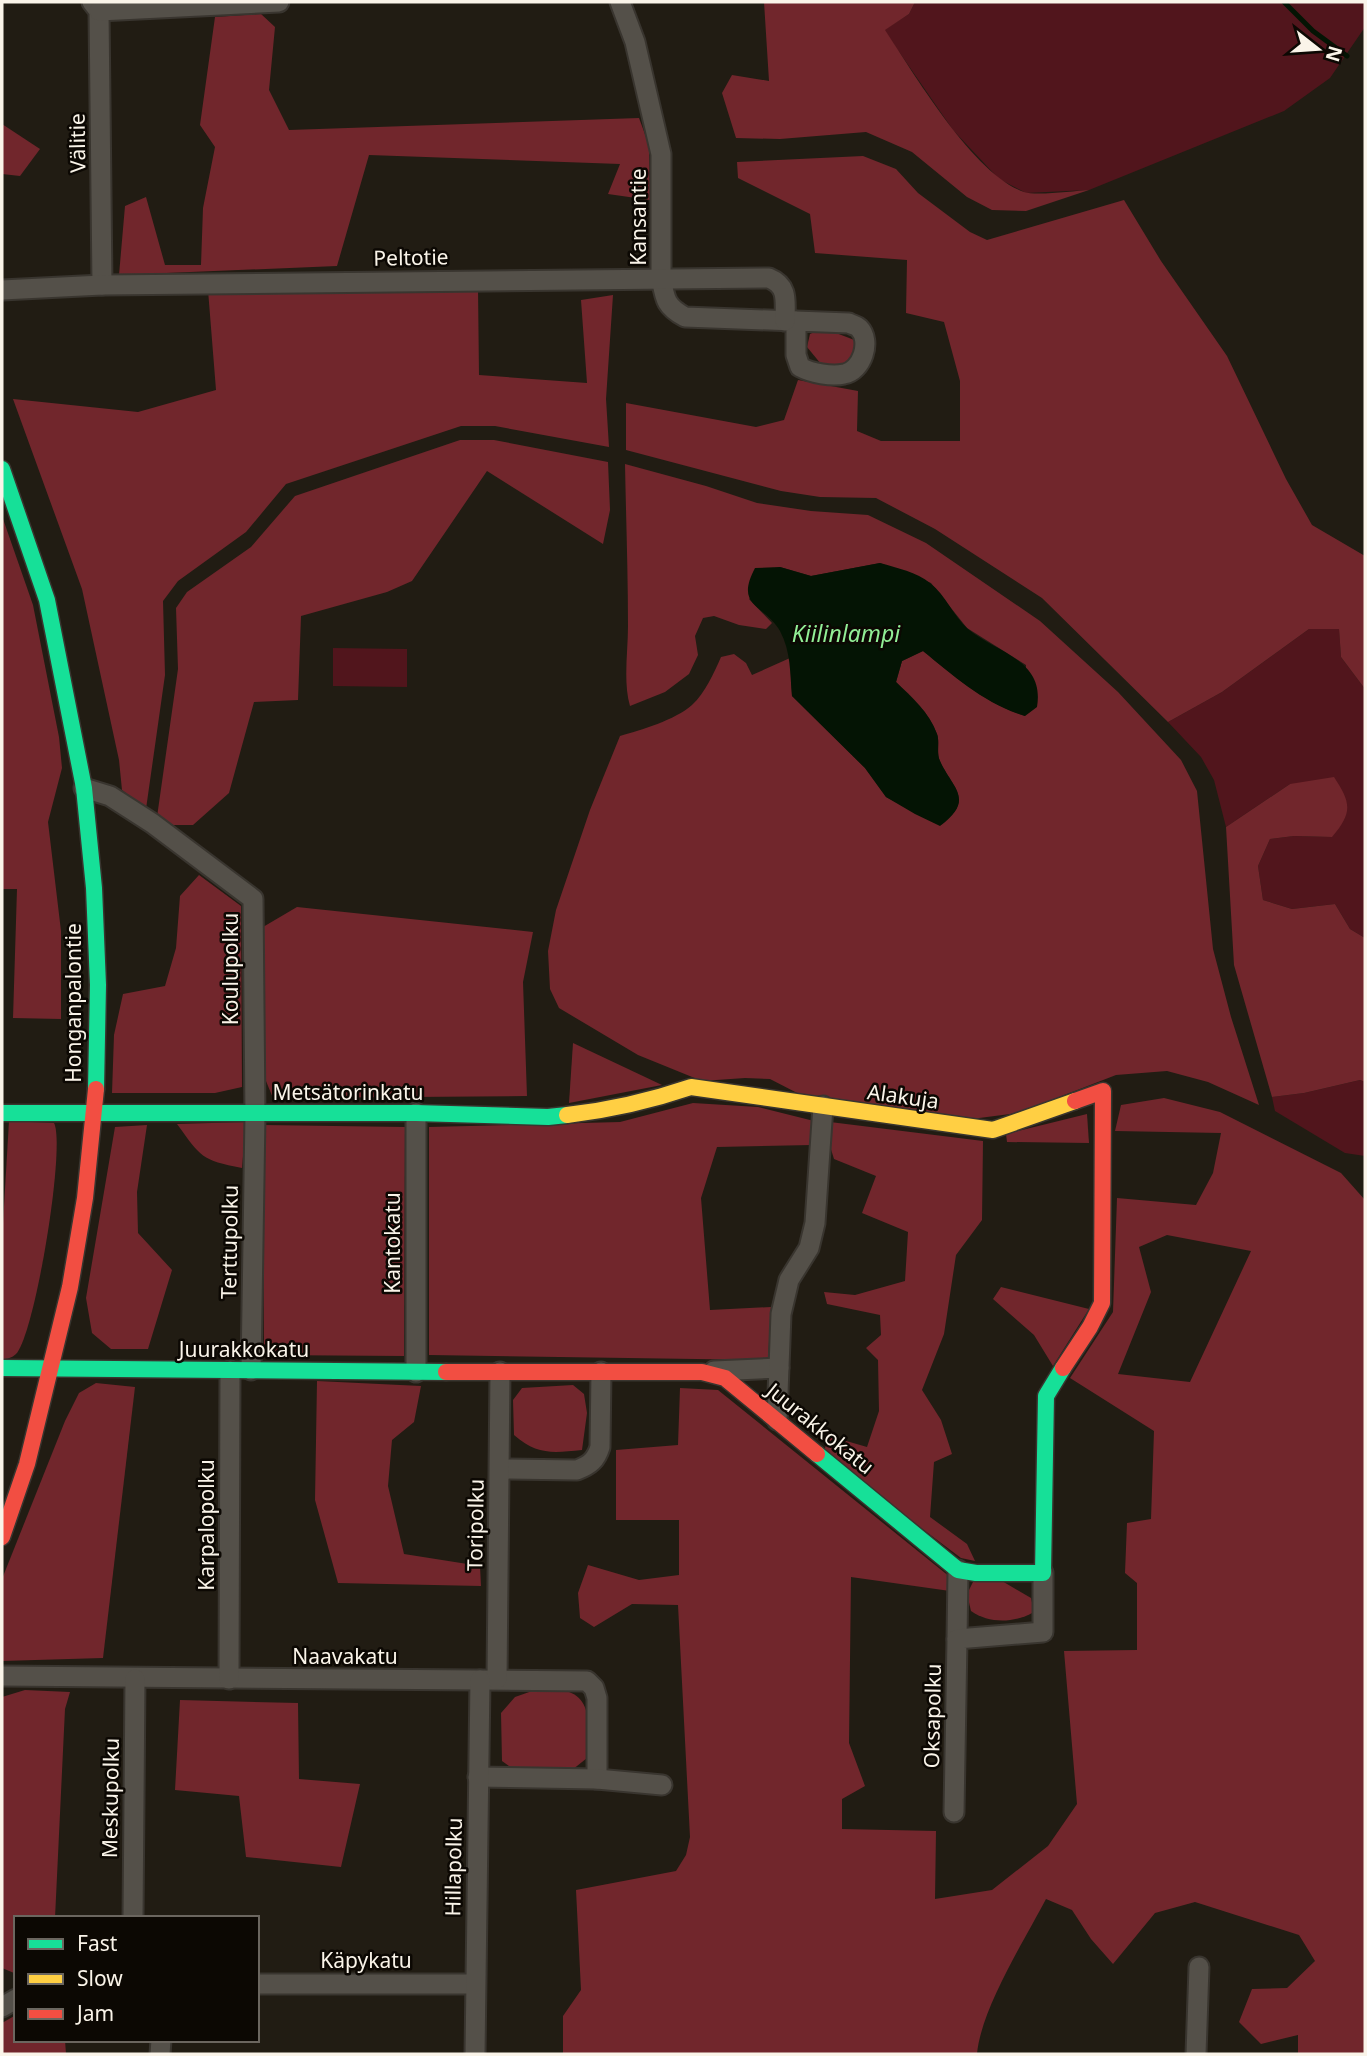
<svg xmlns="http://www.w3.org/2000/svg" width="1367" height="2056" font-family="'Noto Sans',sans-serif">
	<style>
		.green { fill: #51151c }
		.forest { fill: #71262c; fill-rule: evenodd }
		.water { fill: #041404 }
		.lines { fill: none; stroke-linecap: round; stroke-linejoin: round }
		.stream { stroke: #041404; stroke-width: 5 }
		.street-casing { stroke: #39352f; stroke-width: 23 }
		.fast-casing { stroke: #39352f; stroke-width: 19 }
		.slow-casing { stroke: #39352f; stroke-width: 19 }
		.jam-casing { stroke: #39352f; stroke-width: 19 }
		.street { stroke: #545049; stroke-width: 19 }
		.fast { stroke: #16e098; stroke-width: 16 }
		.slow { stroke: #ffcf43; stroke-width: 16 }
		.jam { stroke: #f24e42; stroke-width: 16 }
		.labels { text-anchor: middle; stroke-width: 5; stroke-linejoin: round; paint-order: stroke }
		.street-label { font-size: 21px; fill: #faf4e9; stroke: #0c0803 }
		.water-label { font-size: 23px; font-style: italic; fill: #92ef96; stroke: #0c0803 }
	</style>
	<rect width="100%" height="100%" fill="#211c13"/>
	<!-- green -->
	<g class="green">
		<polygon points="915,2 1365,2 1365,27 1330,78 1284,111 1089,190 1026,193 999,179 953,130 884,30 909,14"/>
		<polygon points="1339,628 1341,657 1365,689 1365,938 1350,929 1335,904 1292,909 1263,900 1258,866 1270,839 1294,836 1332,837 1290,784 1226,827 1214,780 1201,757 1168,722 1222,692 1309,629"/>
		<polygon points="333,648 407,649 407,687 333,686"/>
		<polygon points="1360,1080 1365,1082 1365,1156 1345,1153 1275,1111 1272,1097 1304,1093"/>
	</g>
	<!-- forest -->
	<g class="forest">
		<path d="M764,2h151l-6,12 -24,16c30,45 88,144 139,162 12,4 50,-1 65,-2l-63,21 -34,-1 -25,-13 -55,-45 -46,-20 -86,7 -44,-1 -14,-45 10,-18 37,6z"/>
		<polygon points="261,14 275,27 269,90 289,130 639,118 649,145 650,200 608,194 620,164 369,155 337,266 119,275 125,206 146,197 165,265 201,265 203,208 215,147 200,125 215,17"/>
		<polygon points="2,124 40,149 20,176 2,174"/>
		<polygon points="863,156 896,169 918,193 970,232 987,240 1124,200 1161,261 1227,356 1286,479 1312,525 1365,556 1365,689 1341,657 1339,629 1309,629 1222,692 1168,722 1042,598 935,529 876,498 820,497 781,491 626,450 626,403 756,427 784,420 798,380 858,391 857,431 881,441 960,441 960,381 944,322 906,313 907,260 815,253 810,214 738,178 737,162"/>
		<polygon points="478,288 479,375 587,383 581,300 613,295 606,399 609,447 495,426 461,426 286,484 246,532 178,581 163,601 165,675 146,809 122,790 119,760 82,589 13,399 138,412 216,390 208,290"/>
		<polygon points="823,328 857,341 855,358 845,369 821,364 807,347 810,334"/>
		<polygon points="460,440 494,440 608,462 610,510 603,544 487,471 412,581 387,592 301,616 298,700 254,702 229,793 193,825 173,825 157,817 178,669 176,608 187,592 251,547 295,496"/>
		<path d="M625,464l81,22 51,17 54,8 57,4 58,28 114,78 78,71 63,68 16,31 16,158 18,68 28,88 -51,-23 -41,-11 -51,4 -98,38 -62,8 -153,-25 -33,-17 -25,-1 -43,3 -64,-26 -79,-47 -9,-19 -2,-38 8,-41 34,-100 30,-74c21,-6 55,-16 72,-31 13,-12 22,-32 29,-48l13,-3 12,9 6,12 38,-17 2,38 73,72 21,29 54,28c36,-26 12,-37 0,-64 -4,-8 0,-19 -3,-27 -8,-22 -25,-37 -41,-52l6,-21 21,-10c32,26 62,52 102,65l1,-51 -59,-37 -36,-45 -51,-20 -69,13 -31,-9 -31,32 23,24 -6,6 -27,-4 -25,-9 -11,2 -8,18 3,19 -9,19 -24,18 -35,14c-7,-24 -2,-54 -2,-80 0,-54 -2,-108 -3,-162z"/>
		<polygon points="2,516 33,605 59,737 62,768 48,822 61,931 61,1019 13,1018 17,889 2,889"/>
		<path d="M1334,777c17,26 19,35 -2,60l-38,-1 -24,3 -12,27 5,34 29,9 43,-5 15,25 15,9v144l-5,-2 -56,13 -32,4 -38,-132 -8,-138 64,-43z"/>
		<polygon points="199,875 241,906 242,1087 215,1093 112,1093 114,1035 123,994 165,986 176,948 180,896"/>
		<polygon points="297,907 533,932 523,982 527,1096 273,1098 261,1069 263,927"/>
		<polygon points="573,1043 662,1085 569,1103"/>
		<path d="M1164,1098l56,14 121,61 24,27v854h-67v-19l-37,9 -22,-22 13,-33 35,-1 28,-27 -16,-26 -104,-33 -40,11 -42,51 -22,-25 -19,-29 -26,-11c-22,42 -65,110 -69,155h-414v-38l18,-26 -5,-100 100,-19 10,-16 4,-18 -12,-232 -46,-1 -38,23 -14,-9 -2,-25 10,-28 51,15 40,-5v-55h-63v-70l62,-5 2,-57 38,2 232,187v14l-99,-14 -2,166 16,43 -23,13v30l94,2 -1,68 57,-9 56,-44 29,-42 -13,-153 73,-1v-67l-12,-10 2,-50 24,-4 3,-88 -84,-53 43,-66 4,-114 79,7 17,-32 8,-40 -106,-2 6,-26zM1167,1235l84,16 -61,131 -72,-8 33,-82 -12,-45z"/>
		<polygon points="693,1103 758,1107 818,1122 812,1145 717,1147 701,1198 710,1310 771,1307 768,1360 429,1355 429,1127 620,1122"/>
		<polygon points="1087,1114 1089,1143 1007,1142 1006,1134"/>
		<path d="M9,1121l45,2c12,23 -19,211 -38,231 -4,4 -9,5 -14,5v-119z"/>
		<path d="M246,1122l-4,46c-41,-8 -41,-11 -65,-44z"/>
		<polygon points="830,1122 983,1141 982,1220 956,1255 944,1334 922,1390 941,1420 952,1454 934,1462 930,1517 967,1544 975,1561 961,1558 823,1454 829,1436 867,1447 879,1411 878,1360 866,1348 881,1335 880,1315 827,1304 824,1292 855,1295 905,1281 908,1232 862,1213 876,1176 834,1159 830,1146"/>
		<polygon points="147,1125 137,1192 138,1233 172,1270 148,1349 111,1349 92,1333 86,1298 115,1127"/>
		<polygon points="263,1125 405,1127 404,1356 264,1355"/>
		<polygon points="1001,1287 1089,1309 1053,1366 1034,1335 993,1299"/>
		<polygon points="317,1381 421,1386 414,1422 392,1440 388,1486 404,1554 480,1566 481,1586 338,1583 315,1500"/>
		<polygon points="96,1383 135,1387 103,1658 2,1661 2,1579 65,1421 79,1393"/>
		<path d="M573,1385l11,9 3,19 -5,37c-30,3 -45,5 -68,-15l-1,-35 9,-12z"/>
		<path d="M1002,1581l29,17 3,14c-19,11 -45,12 -63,-1l-4,-17 6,-12z"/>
		<polygon points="25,1690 70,1692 65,1709 55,1918 16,1918 16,1973 14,1973 2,1968 2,1697"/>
		<path d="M535,1690c10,1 24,-1 34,2 26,9 19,45 18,66l-15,12 -56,1 -14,-10 -1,-48 14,-16z"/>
		<polygon points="180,1700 298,1703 299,1779 360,1784 341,1867 246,1857 239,1796 175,1790"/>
		<polygon points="16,2015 16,2040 65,2040 66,2054 2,2054 2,2023"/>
	</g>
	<!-- water -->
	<path class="water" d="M880,563c17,5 37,9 50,20 16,12 23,33 38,46 28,24 77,30 69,78l-12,9c-40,-12 -70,-39 -102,-65l-21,10 -6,21c16,16 33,30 41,52 3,8 -1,19 3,27 12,27 36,38 0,65l-25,-12 -29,-17 -21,-29 -73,-72c-2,-22 -1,-45 -12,-65 -15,-27 -46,-23 -25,-63l25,-1 31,9z"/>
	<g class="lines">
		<!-- stream -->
		<polyline class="stream" points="1284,2 1313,31 1347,56"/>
		<defs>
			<g id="street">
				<polyline points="92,2 99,11 102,285"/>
				<path d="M620,2l15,40 26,112v123c4,22 4,29 24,40l164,6c3,2 7,2 10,5 13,13 3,43 -15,46 -12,3 -33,-1 -44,-7l-4,-12v-34"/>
				<polyline points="99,11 279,2"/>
				<path d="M2,290l100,-5 667,-7c20,8 16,24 16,43"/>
				<polyline points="84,788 110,796 152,823 253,899 255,1115 251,1370"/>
				<polyline points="714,1371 779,1368"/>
				<polyline points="416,1372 416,1113"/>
				<polyline points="777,1420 781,1314 789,1280 809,1248 815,1223 823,1106"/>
				<path d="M500,1469l77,1c13,-5 19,-10 23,-23l1,-75"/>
				<polyline points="957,1639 958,1570"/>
				<polyline points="2,1676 587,1681 594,1688 597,1698 597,1779"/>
				<polyline points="229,1679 230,1371"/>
				<polyline points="497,1679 500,1372"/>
				<polyline points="478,1777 597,1779 662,1785"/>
				<polyline points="954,1812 957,1639 1043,1632 1043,1573"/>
				<polyline points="133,1918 135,1679"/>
				<polyline points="257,1984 475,1984"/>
				<polyline points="2,2007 16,1999"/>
				<polyline points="160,2054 161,2040"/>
				<polyline points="475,2054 480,1680"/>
				<polyline points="1196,2054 1199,1967"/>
			</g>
			<g id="fast">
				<polyline points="2,469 47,600 84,788 94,888 98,985 96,1089"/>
				<polyline points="2,1113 416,1113 548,1117 567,1115"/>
				<polyline points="2,1368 446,1372"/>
				<polyline points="817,1454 958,1570 976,1573 1043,1573 1046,1396 1063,1368"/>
			</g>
			<path id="slow" d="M567,1115c43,-5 83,-14 124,-28l302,43 82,-29"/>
			<g id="jam">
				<polyline points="1063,1368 1090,1327 1102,1303 1103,1091 1075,1101"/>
				<polyline points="446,1372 702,1372 725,1378 817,1454"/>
				<polyline points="2,1537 27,1464 70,1287 85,1198 96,1089"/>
			</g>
		</defs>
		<!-- street casing -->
		<use href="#street" class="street-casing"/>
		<!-- fast casing -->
		<use href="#fast" class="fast-casing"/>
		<!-- slow casing -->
		<use href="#slow" class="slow-casing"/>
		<!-- jam casing -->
		<use href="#jam" class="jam-casing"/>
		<!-- street -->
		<use href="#street" class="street"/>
		<!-- fast -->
		<use href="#fast" class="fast"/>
		<!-- slow -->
		<use href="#slow" class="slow"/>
		<!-- jam -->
		<use href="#jam" class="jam"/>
	</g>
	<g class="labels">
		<!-- street labels -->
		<g class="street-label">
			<text transform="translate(78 143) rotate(-91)" y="7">Välitie</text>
			<text transform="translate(639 217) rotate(-90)" y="7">Kansantie</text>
			<text transform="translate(411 258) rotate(-1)" y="7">Peltotie</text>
			<text transform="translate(231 969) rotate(-90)" y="7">Koulupolku</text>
			<text transform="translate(74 1003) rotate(-90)" y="7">Honganpalontie</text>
			<text x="348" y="1100">Metsätorinkatu</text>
			<text transform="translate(903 1097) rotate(8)" y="7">Alakuja</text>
			<text transform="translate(230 1242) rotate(-89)" y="7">Terttupolku</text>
			<text transform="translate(393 1243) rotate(-90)" y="7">Kantokatu</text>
			<text x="244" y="1357">Juurakkokatu</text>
			<text transform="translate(820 1429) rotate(39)" y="7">Juurakkokatu</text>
			<text transform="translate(207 1525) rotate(-90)" y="7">Karpalopolku</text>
			<text transform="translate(476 1525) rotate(-89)" y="7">Toripolku</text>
			<text x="345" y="1664">Naavakatu</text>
			<text transform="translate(933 1716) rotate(-89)" y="7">Oksapolku</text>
			<text transform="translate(111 1798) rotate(-89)" y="7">Meskupolku</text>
			<text transform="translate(454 1867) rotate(-89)" y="7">Hillapolku</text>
			<text x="366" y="1968">Käpykatu</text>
		</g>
		<!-- water labels -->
		<g class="water-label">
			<text x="846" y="642">Kiilinlampi</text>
		</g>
	</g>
	<!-- border -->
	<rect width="1367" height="2056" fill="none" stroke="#faf4e9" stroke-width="7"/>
	<!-- legend -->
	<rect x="14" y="1916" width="245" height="126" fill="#0c0803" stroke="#6b665f" stroke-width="2"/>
	<rect x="28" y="1939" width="35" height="10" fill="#16e098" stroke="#6b665f" stroke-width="2"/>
	<text x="77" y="1951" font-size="21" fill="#faf4e9">Fast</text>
	<rect x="28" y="1974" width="35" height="10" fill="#ffcf43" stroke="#6b665f" stroke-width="2"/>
	<text x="77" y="1986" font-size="21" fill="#faf4e9">Slow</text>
	<rect x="28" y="2009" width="35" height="10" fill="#f24e42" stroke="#6b665f" stroke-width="2"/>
	<text x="77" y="2021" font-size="21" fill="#faf4e9">Jam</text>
	<!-- north arrow -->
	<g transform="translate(1318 49) rotate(107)" stroke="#0c0803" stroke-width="5" paint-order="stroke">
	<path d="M0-5L12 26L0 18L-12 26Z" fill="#faf4e9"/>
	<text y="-10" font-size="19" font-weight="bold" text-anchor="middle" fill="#faf4e9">N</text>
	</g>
</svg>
